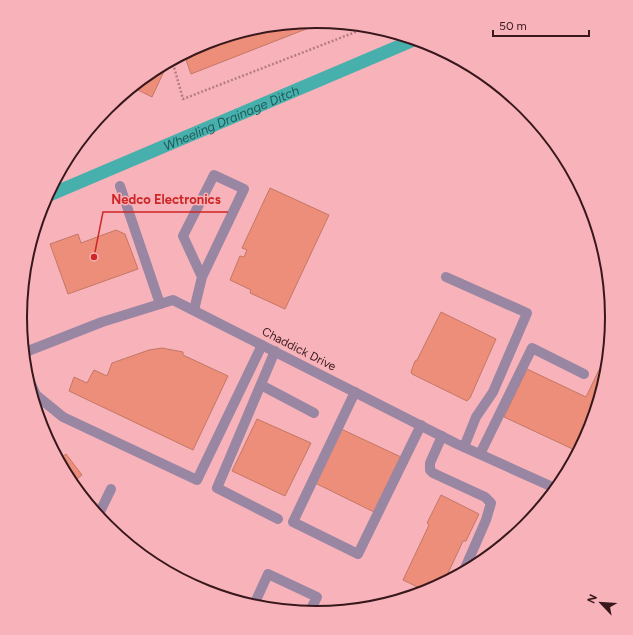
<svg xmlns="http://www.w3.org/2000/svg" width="633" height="635" font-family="Figtree,sans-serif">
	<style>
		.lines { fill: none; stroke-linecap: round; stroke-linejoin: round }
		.canal { stroke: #47b0ac; stroke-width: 13 }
		.building { fill: #ec8e7a; stroke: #c47766 }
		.path { stroke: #b57d83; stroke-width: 2.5; stroke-dasharray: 2 2; stroke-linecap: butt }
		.minor { stroke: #9886a3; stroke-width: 10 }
		.labels { text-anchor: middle; stroke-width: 3; stroke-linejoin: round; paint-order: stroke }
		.street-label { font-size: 12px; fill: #38181c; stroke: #f8b3ba }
		.water-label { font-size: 13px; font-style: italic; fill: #1f5a58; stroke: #f8b3ba }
		.rim { fill: none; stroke: #38181c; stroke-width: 2 }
		.leader { fill: none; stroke: #ce2727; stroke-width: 1.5 }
		.callout-dot { fill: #ce2727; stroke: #f8b3ba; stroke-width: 1.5 }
		.callout-label { font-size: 13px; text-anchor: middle; font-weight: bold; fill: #ce2727; stroke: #f8b3ba; stroke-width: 3; stroke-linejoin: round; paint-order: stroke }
	</style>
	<rect width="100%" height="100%" fill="#f8b3ba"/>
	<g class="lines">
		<!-- canal -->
		<path class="canal" id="s1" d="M47,196l369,-157"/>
	</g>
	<!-- building -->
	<g class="building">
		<polygon points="317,21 324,22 191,74 184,54 203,43 259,27"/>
		<polygon points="162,65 166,67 152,97 132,87 152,71"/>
		<polygon points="270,188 329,215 285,309 250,293 251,290 230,280 240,256 244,257 247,250 242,248"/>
		<polygon points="116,230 125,234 138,269 68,294 50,244 78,234 81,243"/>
		<polygon points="441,312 496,339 470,398 467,401 412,374 411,372 415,361 417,360"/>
		<polygon points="610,347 607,376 590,431 579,452 504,417 527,369 586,397"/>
		<polygon points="162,348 183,352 183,355 228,376 193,450 69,391 74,377 87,383 94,370 107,376 112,363 149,350"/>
		<polygon points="257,419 311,443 285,496 232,471"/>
		<polygon points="339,428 401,457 374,512 313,482"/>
		<polygon points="66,454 82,475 71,484 58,460"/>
		<polygon points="441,495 479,514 466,541 463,541 443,584 428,592 403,580 429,525 427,523"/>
	</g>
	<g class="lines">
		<!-- path -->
		<polyline class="path" points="172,60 183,99 371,26"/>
		<!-- minor -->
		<g class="minor">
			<polyline points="120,186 160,304"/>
			<polyline points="446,277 527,313 493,392 476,417 464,447"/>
			<polyline points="194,310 202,277 244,189 214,175 183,236 202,277"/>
			<polyline points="275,351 217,488 278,519"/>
			<polyline points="23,353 102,322 173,300 457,444 557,489"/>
			<polyline points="25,370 36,395 63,417 197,480 262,345"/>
			<polyline points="261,385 314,413"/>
			<polyline points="355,392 293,522 358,554 421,425"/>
			<polyline points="442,436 430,463 430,470 433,473 485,497 491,503 486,520 462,575"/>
			<polyline points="480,454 532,348 584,374"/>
			<polyline points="549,499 554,488"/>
			<polyline points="98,516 111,489"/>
			<polyline points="253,607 268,574 317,597 309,613"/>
		</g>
	</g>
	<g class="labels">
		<!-- street labels -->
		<g class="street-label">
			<text transform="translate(299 349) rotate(27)" y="4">Chaddick Drive</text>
		</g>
		<!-- water labels -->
		<g class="water-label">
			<text dy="5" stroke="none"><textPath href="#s1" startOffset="200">Wheeling Drainage Ditch</textPath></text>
		</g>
	</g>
	<!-- crop -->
	<path d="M0 0H633V635H0ZM27 317a289 289 0 1 1 578 0a289 289 0 1 1-578 0Z" fill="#f8b3ba" fill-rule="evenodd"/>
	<path class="rim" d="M27 317a289 289 0 1 1 578 0a289 289 0 1 1-578 0Z"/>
	<!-- callouts -->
	<path class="leader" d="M94 257L103 212H228"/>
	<circle class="callout-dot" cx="94" cy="257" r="4"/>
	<g class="callout-label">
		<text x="166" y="204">Nedco Electronics</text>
	</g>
	<!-- north arrow -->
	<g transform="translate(601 603) rotate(295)" stroke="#f8b3ba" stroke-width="3" paint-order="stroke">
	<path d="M0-3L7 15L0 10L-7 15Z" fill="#38181c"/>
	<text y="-6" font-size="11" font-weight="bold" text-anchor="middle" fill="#38181c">N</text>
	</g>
	<!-- scale -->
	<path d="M493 30v6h96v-6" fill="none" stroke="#38181c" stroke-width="2"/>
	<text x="499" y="30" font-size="12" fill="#38181c" stroke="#f8b3ba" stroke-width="3" paint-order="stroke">50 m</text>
</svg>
